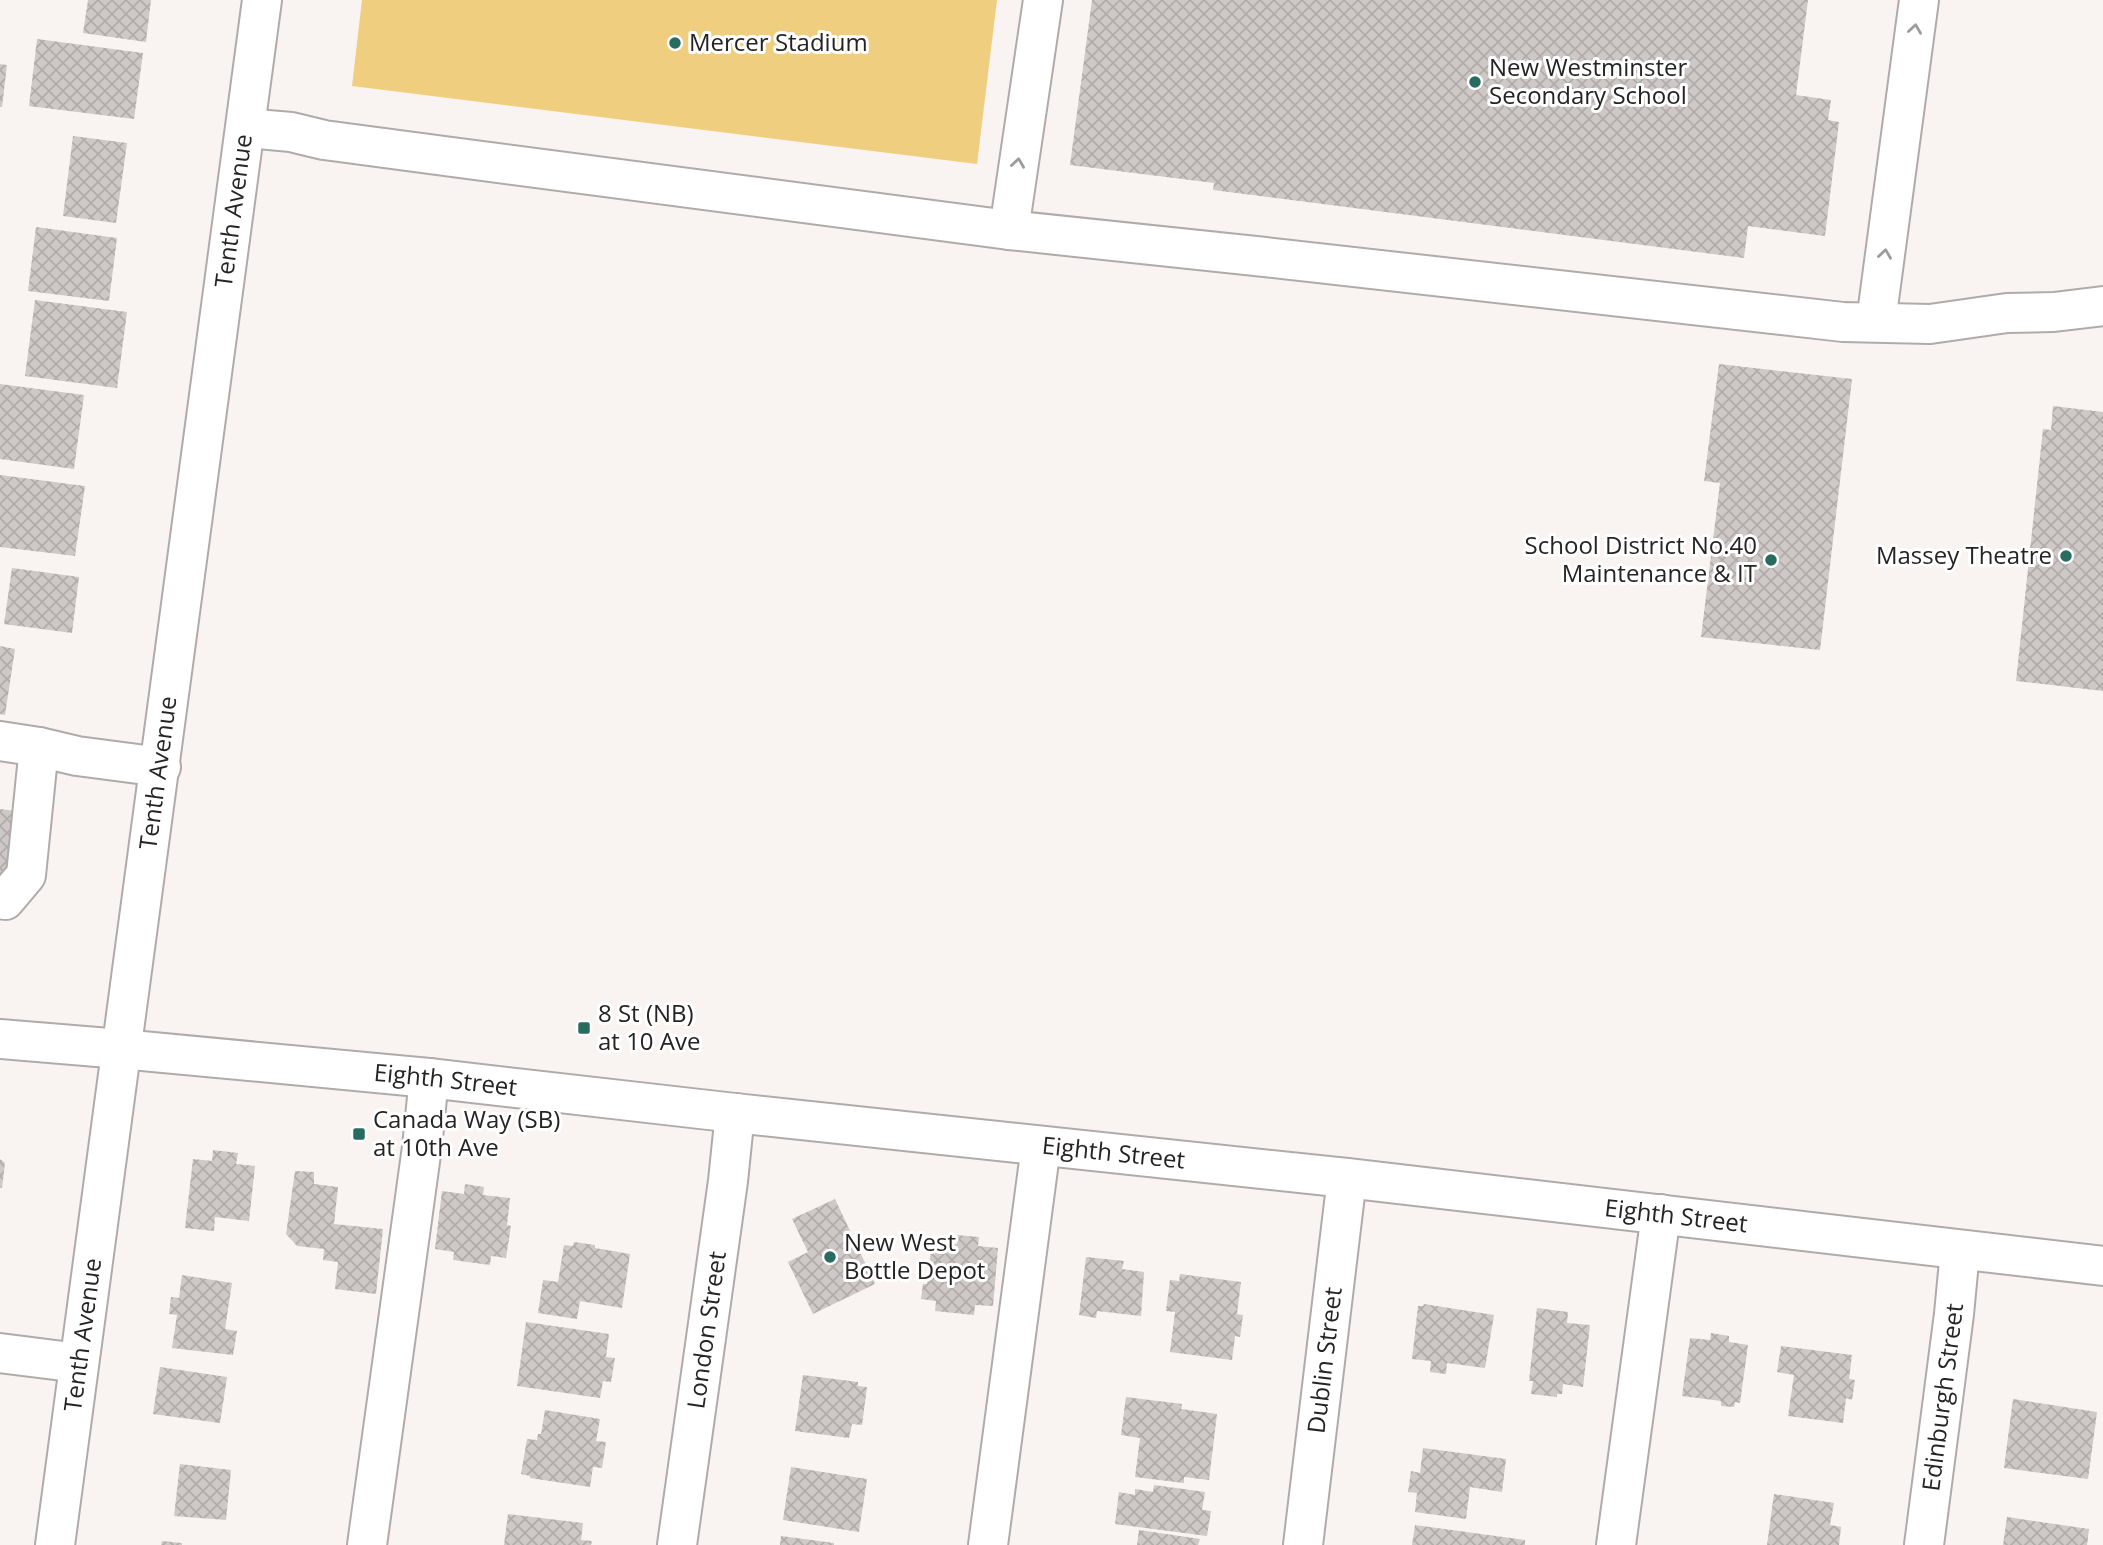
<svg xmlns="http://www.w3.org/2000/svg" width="2103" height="1545" font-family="'Open Sans',sans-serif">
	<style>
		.pitch { fill: #f0ce80 }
		.building { fill: url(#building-cross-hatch) }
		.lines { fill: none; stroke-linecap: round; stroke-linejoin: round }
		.minor-casing { stroke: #b0abaa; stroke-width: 42 }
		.major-casing { stroke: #b0abaa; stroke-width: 42 }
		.minor { stroke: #fff; stroke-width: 38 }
		.major { stroke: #fff; stroke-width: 38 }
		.oneway { stroke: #9d9c9c }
		.poi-dot { fill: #276c5e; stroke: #fff; stroke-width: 2.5 }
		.labels { text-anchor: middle; stroke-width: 6; stroke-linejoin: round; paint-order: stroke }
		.poi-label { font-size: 24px; fill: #262323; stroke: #fff; text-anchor: start }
		.street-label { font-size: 24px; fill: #262323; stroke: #fff }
	</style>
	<defs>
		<pattern id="building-cross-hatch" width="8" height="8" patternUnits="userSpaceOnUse" patternTransform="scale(1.75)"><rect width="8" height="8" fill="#cec9c7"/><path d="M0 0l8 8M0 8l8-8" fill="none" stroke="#b1acab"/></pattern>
	</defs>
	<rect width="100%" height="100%" fill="#f9f3f2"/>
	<!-- pitch -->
	<polygon class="pitch" points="362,0 997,0 977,164 352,86"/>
	<!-- building -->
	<g class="building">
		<polygon points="88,0 151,0 146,42 83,33"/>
		<polygon points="1092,0 1808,0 1796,95 1831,100 1828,120 1839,122 1825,236 1748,226 1744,258 1213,190 1214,183 1070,165"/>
		<polygon points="37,39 143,53 134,119 29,106"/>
		<polygon points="0,64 7,65 2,107 0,107"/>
		<polygon points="73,136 127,143 116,223 63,216"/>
		<polygon points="36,227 117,238 109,301 28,291"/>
		<polygon points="35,300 127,312 117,388 25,376"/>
		<polygon points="1719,364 1852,379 1820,650 1701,637 1720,483 1704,481"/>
		<polygon points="0,384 84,395 74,469 0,459"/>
		<polygon points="2053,406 2103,412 2103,691 2016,681 2043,429 2051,430"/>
		<polygon points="0,475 85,486 75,556 0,547"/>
		<polygon points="12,568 79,577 72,633 4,624"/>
		<polygon points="0,646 15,649 5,715 0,714"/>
		<polygon points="0,809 15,811 7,878 0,877"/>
		<polygon points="213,1150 238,1153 236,1164 255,1166 249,1221 215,1217 214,1231 185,1228 193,1159 212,1161"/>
		<polygon points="0,1159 5,1163 2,1188 0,1188"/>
		<polygon points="295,1171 314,1172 314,1184 338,1187 334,1224 383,1229 376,1294 335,1289 338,1262 323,1260 324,1249 297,1246 286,1234"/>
		<polygon points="465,1184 484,1187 483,1195 510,1198 507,1225 511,1226 506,1258 491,1256 490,1265 453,1260 454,1252 435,1249 442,1191 464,1194"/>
		<polygon points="835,1199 875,1284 813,1314 788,1262 808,1252 792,1219"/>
		<polygon points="957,1235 979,1237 978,1246 998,1248 993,1306 975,1305 974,1315 935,1311 936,1301 921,1299 923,1284 927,1284 932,1242 957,1244"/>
		<polygon points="574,1242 595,1245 595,1248 630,1254 622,1308 580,1301 577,1319 538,1313 543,1280 558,1282 564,1245 573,1246"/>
		<polygon points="1086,1257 1124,1261 1122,1269 1144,1272 1141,1316 1097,1311 1096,1318 1079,1315"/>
		<polygon points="1180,1274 1241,1282 1237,1314 1243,1315 1240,1337 1235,1336 1232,1360 1170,1352 1175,1312 1166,1311 1170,1280 1179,1281"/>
		<polygon points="182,1275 232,1283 225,1329 237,1331 233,1355 172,1348 177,1315 169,1314 171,1297 179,1298"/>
		<polygon points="1424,1304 1494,1315 1485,1368 1447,1363 1446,1374 1430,1372 1431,1361 1412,1359 1418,1306 1423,1306"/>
		<polygon points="1537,1308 1568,1312 1567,1323 1590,1325 1583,1387 1563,1384 1562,1394 1557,1394 1557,1397 1531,1394 1533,1381 1529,1381"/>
		<polygon points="526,1322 609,1334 606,1357 615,1358 611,1382 603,1381 600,1398 517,1386"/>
		<polygon points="1711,1333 1729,1336 1729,1342 1748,1345 1740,1403 1735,1402 1734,1407 1721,1406 1721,1401 1682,1396 1690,1338 1710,1340"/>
		<polygon points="1781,1346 1852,1355 1849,1379 1855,1380 1852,1400 1846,1398 1843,1423 1788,1416 1794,1375 1777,1372"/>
		<polygon points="160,1367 227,1377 220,1423 153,1414"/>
		<polygon points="803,1375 858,1382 858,1386 867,1387 862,1425 852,1424 849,1438 795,1431"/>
		<polygon points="1126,1397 1182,1404 1181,1409 1217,1414 1209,1480 1184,1477 1184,1483 1135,1477 1140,1438 1121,1435"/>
		<polygon points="2013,1399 2097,1412 2088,1479 2004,1468"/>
		<polygon points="545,1410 600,1419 596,1441 606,1442 602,1468 593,1467 590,1487 530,1478 530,1476 521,1474 527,1439 537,1440 538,1434 541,1434"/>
		<polygon points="1423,1448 1506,1459 1502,1492 1470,1487 1466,1519 1415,1512 1417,1493 1408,1492 1411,1471 1420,1473"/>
		<polygon points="180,1464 231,1470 226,1520 174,1516"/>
		<polygon points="791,1467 867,1479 859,1532 783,1520"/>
		<polygon points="1154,1485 1205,1492 1202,1510 1211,1511 1207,1536 1115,1524 1119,1492 1135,1495 1135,1489 1153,1492"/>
		<polygon points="1774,1494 1834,1503 1830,1525 1841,1527 1839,1545 1767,1545"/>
		<polygon points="508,1514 583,1523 581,1540 592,1541 591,1545 504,1545"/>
		<polygon points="2007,1517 2089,1529 2087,1545 2003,1545"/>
		<polygon points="1415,1525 1525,1540 1525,1545 1412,1545"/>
		<polygon points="1139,1530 1200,1539 1198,1545 1137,1545"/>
		<polygon points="781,1536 834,1543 834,1545 780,1545"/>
		<polygon points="162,1541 182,1543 182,1545 161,1545"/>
	</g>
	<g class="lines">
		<defs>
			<g id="minor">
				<polyline points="246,128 291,132 324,140 452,157 1009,230 1265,257 1843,322 1930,324 2007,313 2054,312 2103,306"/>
				<polyline points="1009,230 1043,0"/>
				<polyline points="1876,322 1919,0"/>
				<polyline points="0,741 39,747"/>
				<polyline points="0,899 5,900 26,875 39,747 77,756 161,767"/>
				<path id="s1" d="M121,1049l308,29 306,35 612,65 756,88"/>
				<polyline points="0,1353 79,1363"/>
				<polyline points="367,1545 422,1147 429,1078"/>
				<path id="s2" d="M677,1545l51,-364 7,-68"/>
				<polyline points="988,1545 1041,1146"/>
				<path id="s3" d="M1303,1545l44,-367"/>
				<polyline points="1616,1545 1661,1214"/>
				<path id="s4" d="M1924,1545l30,-231 6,-63"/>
			</g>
			<g id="major">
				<polyline points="0,1039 121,1049"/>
				<path id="s5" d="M55,1545l207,-1545"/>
			</g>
		</defs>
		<!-- minor casing -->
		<use href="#minor" class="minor-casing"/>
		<!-- major casing -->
		<use href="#major" class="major-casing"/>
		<!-- minor -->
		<use href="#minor" class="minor"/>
		<!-- major -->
		<use href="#major" class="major"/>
	</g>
	<!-- one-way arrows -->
	<defs><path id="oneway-chevron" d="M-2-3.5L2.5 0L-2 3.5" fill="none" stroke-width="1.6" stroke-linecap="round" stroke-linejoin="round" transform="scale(1.75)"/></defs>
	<g class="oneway">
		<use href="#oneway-chevron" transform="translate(1915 29) rotate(-82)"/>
		<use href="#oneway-chevron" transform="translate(1018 163) rotate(-82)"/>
		<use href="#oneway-chevron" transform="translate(1885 254) rotate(-82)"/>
	</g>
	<!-- markers -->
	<g class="poi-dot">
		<circle cx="675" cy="43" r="7"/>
		<circle cx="1475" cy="82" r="7"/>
		<circle cx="2066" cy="556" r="7"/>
		<circle cx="1771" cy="560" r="7"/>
		<rect x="577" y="1021" width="14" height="14" rx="3.5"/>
		<rect x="352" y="1127" width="14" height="14" rx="3.5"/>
		<circle cx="830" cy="1257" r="7"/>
	</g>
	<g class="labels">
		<!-- poi labels -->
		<g class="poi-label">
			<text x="689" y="51">Mercer Stadium</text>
			<text x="1489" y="76">New Westminster<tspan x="1489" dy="28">Secondary School</tspan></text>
			<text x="1757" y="554" text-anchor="end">School District No.40<tspan x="1757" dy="28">Maintenance &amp; IT</tspan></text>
			<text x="2052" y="564" text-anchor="end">Massey Theatre</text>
			<text x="598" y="1022">8 St (NB)<tspan x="598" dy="28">at 10 Ave</tspan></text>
			<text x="373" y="1128">Canada Way (SB)<tspan x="373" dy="28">at 10th Ave</tspan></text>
			<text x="844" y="1251">New West<tspan x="844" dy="28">Bottle Depot</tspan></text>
		</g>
		<!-- street labels -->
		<g class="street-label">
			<text dy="8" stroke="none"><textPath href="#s5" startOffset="1346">Tenth Avenue</textPath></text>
			<text dy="8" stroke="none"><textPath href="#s5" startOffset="779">Tenth Avenue</textPath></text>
			<text dy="8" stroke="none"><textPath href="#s1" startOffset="326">Eighth Street</textPath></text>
			<text dy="8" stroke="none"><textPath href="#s1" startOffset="998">Eighth Street</textPath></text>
			<text dy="8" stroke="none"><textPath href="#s1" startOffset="1564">Eighth Street</textPath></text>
			<text dy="8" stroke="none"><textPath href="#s2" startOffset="217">London Street</textPath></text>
			<text dy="8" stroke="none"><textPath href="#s5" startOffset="212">Tenth Avenue</textPath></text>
			<text dy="8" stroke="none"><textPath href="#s3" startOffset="186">Dublin Street</textPath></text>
			<text dy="8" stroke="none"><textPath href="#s4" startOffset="149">Edinburgh Street</textPath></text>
		</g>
	</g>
</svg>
